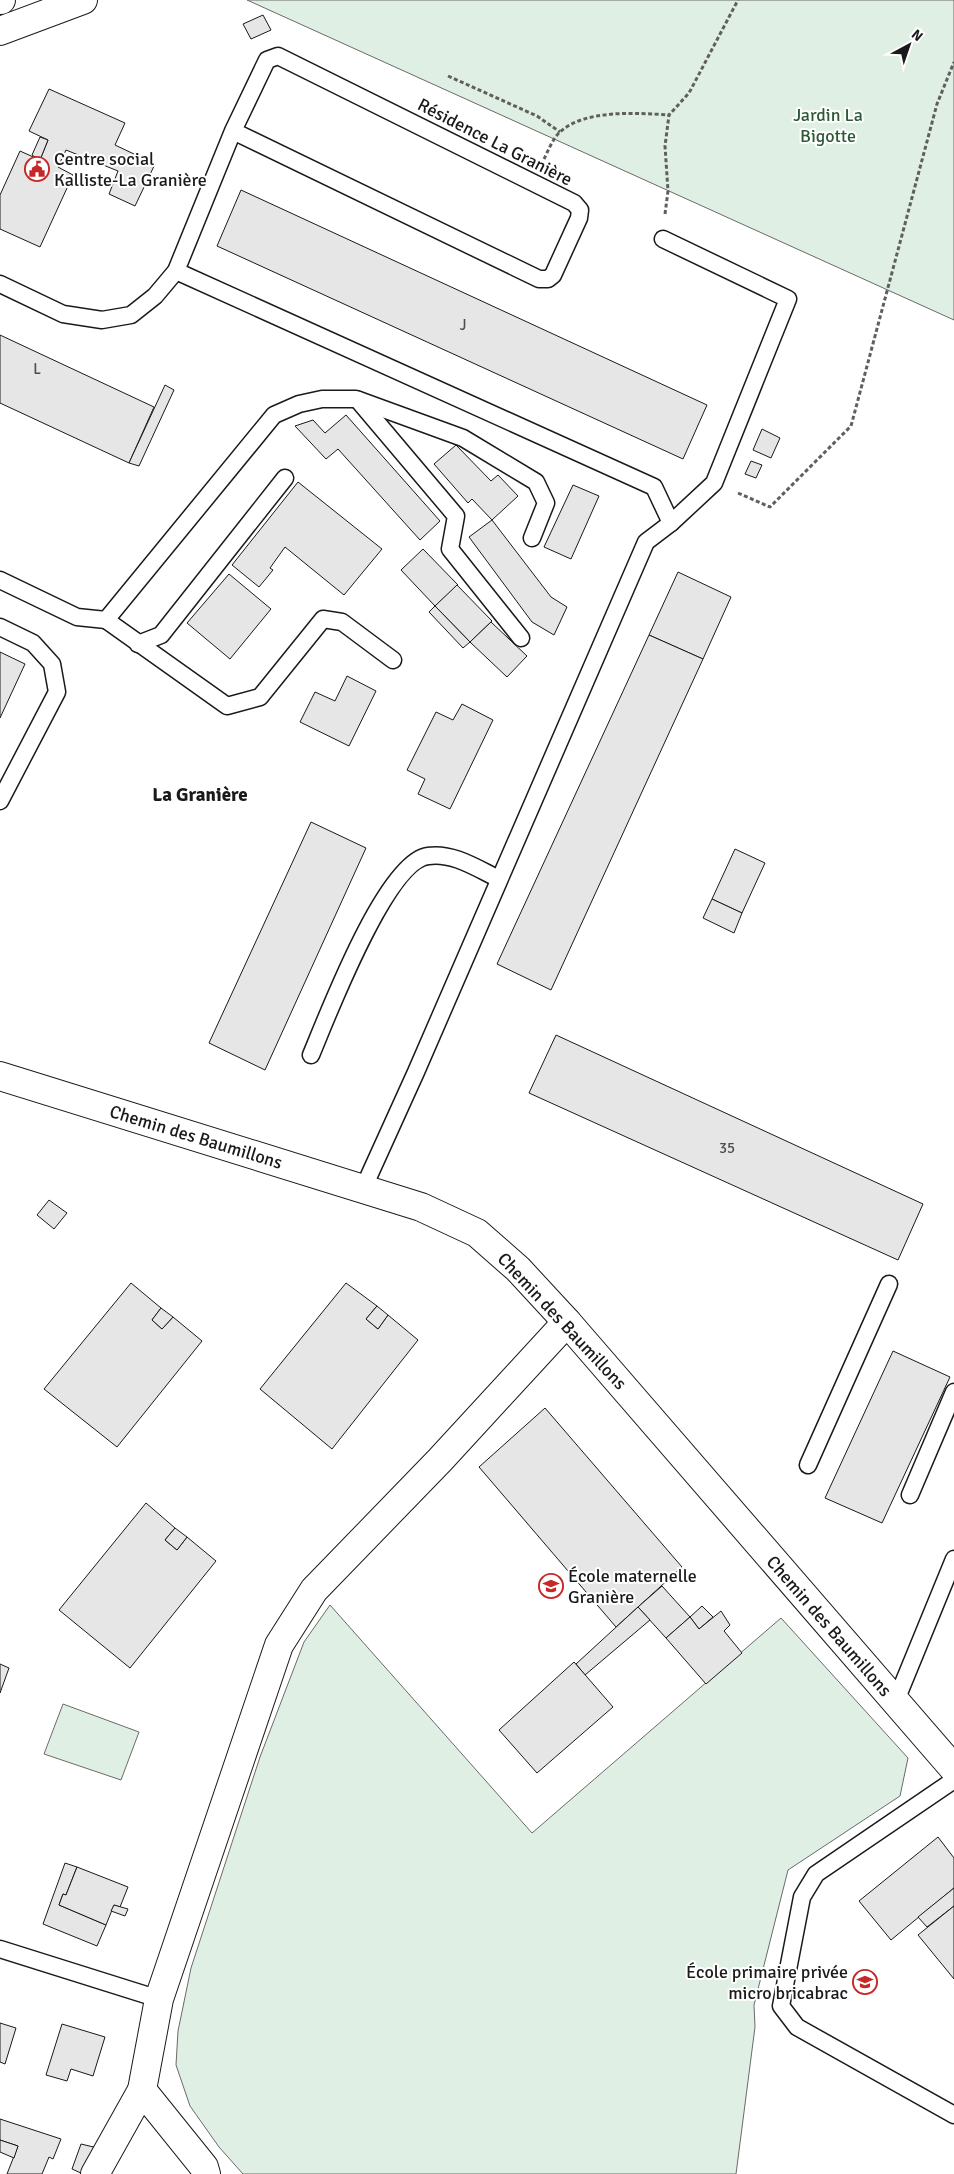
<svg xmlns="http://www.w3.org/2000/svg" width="954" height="2174" font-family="Signika,sans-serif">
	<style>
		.green { fill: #e0efe3; stroke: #6a6a6a }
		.building { fill: #e6e6e6; stroke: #1a1a1a }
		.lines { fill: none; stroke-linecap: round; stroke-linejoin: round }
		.lane-casing { stroke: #1a1a1a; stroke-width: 19 }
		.street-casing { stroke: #1a1a1a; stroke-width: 30 }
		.path { stroke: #5f5f5f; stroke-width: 3; stroke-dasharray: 4 2.5; stroke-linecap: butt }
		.lane { stroke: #fff; stroke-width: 16 }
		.street { stroke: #fff; stroke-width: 28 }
		.labels { text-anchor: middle; stroke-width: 4; stroke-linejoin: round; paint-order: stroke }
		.number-label { font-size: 15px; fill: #4d4d4d }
		.park-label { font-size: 18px; fill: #2b5a34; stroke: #fff }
		.street-label { font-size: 18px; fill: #1a1a1a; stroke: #fff }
		.poi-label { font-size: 18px; fill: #1a1a1a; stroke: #fff; text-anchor: start }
		.neighbourhood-label { font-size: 19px; font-weight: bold; fill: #1a1a1a; stroke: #fff }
	</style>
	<rect width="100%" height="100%" fill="#fff"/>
	<!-- green -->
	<g class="green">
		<polygon points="247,0 954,0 954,320"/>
		<polygon points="330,1605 532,1833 781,1618 908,1758 900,1796 788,1870 754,2005 755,2027 736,2174 243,2174 219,2147 190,2106 176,2065 178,2031 191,1968 260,1757 304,1642"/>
		<polygon points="63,1704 139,1732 121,1780 44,1754"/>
	</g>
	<!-- building -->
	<g class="building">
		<polygon points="263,15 271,30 251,39 243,24"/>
		<polygon points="49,89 125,123 115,145 155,164 135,206 109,194 118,171 66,150 58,167 73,175 40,247 0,229 0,195 20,151 40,160 48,140 29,131"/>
		<polygon points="40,137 48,140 40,160 32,155"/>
		<polygon points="241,190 707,405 683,459 217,246"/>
		<polygon points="0,335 154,407 129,463 0,403"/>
		<polygon points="165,385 174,390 139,466 129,463"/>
		<polygon points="346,415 440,521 420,540 338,449 326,459 295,426 313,420 325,433"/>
		<polygon points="762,429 780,438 771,458 753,450"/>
		<polygon points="456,445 491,481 498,475 518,496 492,520 472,499 468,503 434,464"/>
		<polygon points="751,461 762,465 756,478 745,474"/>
		<polygon points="298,482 382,549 344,595 285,547 270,568 273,570 259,587 232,565"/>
		<polygon points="573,485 599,496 571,559 544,547"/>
		<polygon points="492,520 551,597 567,607 554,635 532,622 469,537"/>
		<polygon points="423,549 458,585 435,606 401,570"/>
		<polygon points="678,572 731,597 703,659 649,635"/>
		<polygon points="229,574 271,609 230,659 187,623"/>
		<polygon points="457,585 492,621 470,642 435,606"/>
		<polygon points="435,606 470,642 463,648 429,612"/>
		<polygon points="491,622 527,656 507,677 470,642"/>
		<polygon points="649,635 703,659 551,990 497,964"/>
		<polygon points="0,652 25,664 0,718"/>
		<polygon points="347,676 376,691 349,746 300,722 315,692 335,701"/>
		<polygon points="462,704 493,720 450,809 418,794 425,779 407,770 436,712 453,720"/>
		<polygon points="311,822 366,848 265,1070 209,1043"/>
		<polygon points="735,849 765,863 742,913 712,899"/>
		<polygon points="712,899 742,913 734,933 703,918"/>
		<polygon points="556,1035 923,1204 898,1260 529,1093"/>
		<polygon points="49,1200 67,1213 54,1229 37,1215"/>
		<polygon points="131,1283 161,1308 152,1320 162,1329 173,1317 202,1341 117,1447 44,1389"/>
		<polygon points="346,1283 377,1306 366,1319 378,1329 388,1315 418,1340 332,1449 260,1389"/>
		<polygon points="377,1306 388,1315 378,1329 366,1319"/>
		<polygon points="161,1308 173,1317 162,1329 152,1320"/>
		<polygon points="893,1351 950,1377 882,1523 825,1498"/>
		<polygon points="545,1408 682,1567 616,1627 479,1467"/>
		<polygon points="146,1503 175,1528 165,1540 177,1550 187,1537 216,1561 130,1668 59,1610"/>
		<polygon points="175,1528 187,1537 177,1550 165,1540"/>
		<polygon points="662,1586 690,1617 666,1638 638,1607"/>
		<polygon points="702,1606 713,1617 699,1629 690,1617"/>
		<polygon points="638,1607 650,1620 585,1675 576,1664"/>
		<polygon points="721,1611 730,1625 724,1631 742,1653 706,1684 666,1638 690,1617 699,1629"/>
		<polygon points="574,1662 613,1707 537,1773 499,1730"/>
		<polygon points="0,1664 9,1668 0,1693"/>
		<polygon points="938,1837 954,1858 954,1888 891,1940 859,1901"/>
		<polygon points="65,1863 77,1867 66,1895 63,1894 59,1905 106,1925 97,1946 43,1924"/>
		<polygon points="77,1867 128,1887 120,1907 114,1905 106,1925 59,1905 63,1894 66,1895"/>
		<polygon points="954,1888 954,1906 927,1927 918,1917"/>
		<polygon points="114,1905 128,1909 125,1916 111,1911"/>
		<polygon points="954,1906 954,1979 918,1935"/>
		<polygon points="0,2023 16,2028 5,2064 0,2062"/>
		<polygon points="62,2024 105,2037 93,2076 71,2069 67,2081 46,2075"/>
		<polygon points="0,2119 61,2139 53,2159 49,2157 42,2174 7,2174 18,2146 0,2140"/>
		<polygon points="0,2140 18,2146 14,2158 0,2152"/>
		<polygon points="81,2144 102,2149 83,2174 72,2169"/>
	</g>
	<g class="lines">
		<defs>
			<g id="lane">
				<polyline points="176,271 654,487 671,523"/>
				<polyline points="0,284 63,314 102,320 131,315 155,296 176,271 233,131 267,60 278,56 574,203 580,210 579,218 553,275 548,279 539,279 233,131"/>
				<polyline points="358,400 456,516 450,549 521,638"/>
				<polyline points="0,580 77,617 106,620 274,415 299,404 322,399 356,399 463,438 536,482 546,503 532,538"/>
				<polyline points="106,620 227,706 260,697 323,619 342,622 393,660"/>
				<polyline points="0,627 33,643 52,664 57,692 0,801"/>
				<polyline points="138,644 161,635 285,478"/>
				<path d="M311,1055c16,-38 75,-194 117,-199 25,-4 50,13 71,23"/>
				<polyline points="363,1189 416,1072 646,542 671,523 714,483 788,299 663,239"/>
				<polyline points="808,1465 889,1284"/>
				<polyline points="910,1495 954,1392"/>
				<polyline points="895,1703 954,1559"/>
				<polyline points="954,1780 816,1874 802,1897 781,2006 797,2027 954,2115"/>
				<polyline points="0,1949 159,1999"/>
			</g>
			<g id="street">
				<polyline points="0,0 1,0"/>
				<polyline points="0,31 83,0"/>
				<polyline points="0,1076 421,1207 477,1233 518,1269 567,1322 954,1769"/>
				<polyline points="95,2174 142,2090"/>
				<polyline points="206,2174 204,2167 142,2090 159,1999 279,1645 314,1590 440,1460 567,1322"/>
			</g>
		</defs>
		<!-- lane casing -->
		<use href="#lane" class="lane-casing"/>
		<!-- street casing -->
		<use href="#street" class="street-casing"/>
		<!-- path -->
		<g class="path">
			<polyline points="448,76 537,116 560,132"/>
			<path d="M544,159c4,-8 9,-21 16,-27 25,-23 77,-19 109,-17"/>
			<polyline points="665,214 668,191 665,146 669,115 689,93 738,0"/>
			<polyline points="738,493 770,507 851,426 937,104 954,62"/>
		</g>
		<!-- lane -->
		<use href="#lane" class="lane"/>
		<!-- street -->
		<use href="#street" class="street"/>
	</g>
	<!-- icons -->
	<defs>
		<symbol id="civic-ring" viewBox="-11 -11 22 22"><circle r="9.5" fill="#fff" stroke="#c62828" stroke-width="1.5"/><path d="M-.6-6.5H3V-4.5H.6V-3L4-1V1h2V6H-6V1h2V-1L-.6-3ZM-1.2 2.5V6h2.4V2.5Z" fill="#c62828"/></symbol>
		<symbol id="school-ring" viewBox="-11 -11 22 22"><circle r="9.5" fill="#fff" stroke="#c62828" stroke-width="1.5"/><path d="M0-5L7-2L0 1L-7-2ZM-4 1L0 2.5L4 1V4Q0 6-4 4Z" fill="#c62828"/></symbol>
	</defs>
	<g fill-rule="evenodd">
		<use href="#civic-ring" x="23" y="155" width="28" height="28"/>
		<use href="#school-ring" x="537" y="1572" width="28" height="28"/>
		<use href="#school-ring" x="851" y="1968" width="28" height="28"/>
	</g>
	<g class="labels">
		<!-- number labels -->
		<g class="number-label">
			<text x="463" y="330">J</text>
			<text x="37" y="374">L</text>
			<text x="727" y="1153">35</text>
		</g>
		<!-- park labels -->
		<g class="park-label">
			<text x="828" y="121">Jardin La<tspan x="828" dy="21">Bigotte</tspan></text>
		</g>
		<!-- street labels -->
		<g class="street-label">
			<text transform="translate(495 142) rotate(27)" y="6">Résidence La Granière</text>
			<text transform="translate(196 1137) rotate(17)" y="6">Chemin des Baumillons</text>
			<text transform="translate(562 1321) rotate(47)" y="6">Chemin des Baumillons</text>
			<text transform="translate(829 1626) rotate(49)" y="6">Chemin des Baumillons</text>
		</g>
		<!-- poi labels -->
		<g class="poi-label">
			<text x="54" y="165">Centre social<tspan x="54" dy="21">Kalliste-La Granière</tspan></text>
			<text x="568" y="1582">École maternelle<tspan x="568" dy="21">Granière</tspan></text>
			<text x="848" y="1978" text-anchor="end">École primaire privée<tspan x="848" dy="21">micro bricabrac</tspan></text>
		</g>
		<!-- neighbourhood labels -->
		<g class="neighbourhood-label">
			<text x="200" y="801">La Granière</text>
		</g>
	</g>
	<!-- north arrow -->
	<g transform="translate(909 45) rotate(40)" stroke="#ffffff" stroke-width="4" paint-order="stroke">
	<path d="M0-4L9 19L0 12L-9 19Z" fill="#1a1a1a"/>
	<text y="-8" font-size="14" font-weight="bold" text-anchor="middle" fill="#1a1a1a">N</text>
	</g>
</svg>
